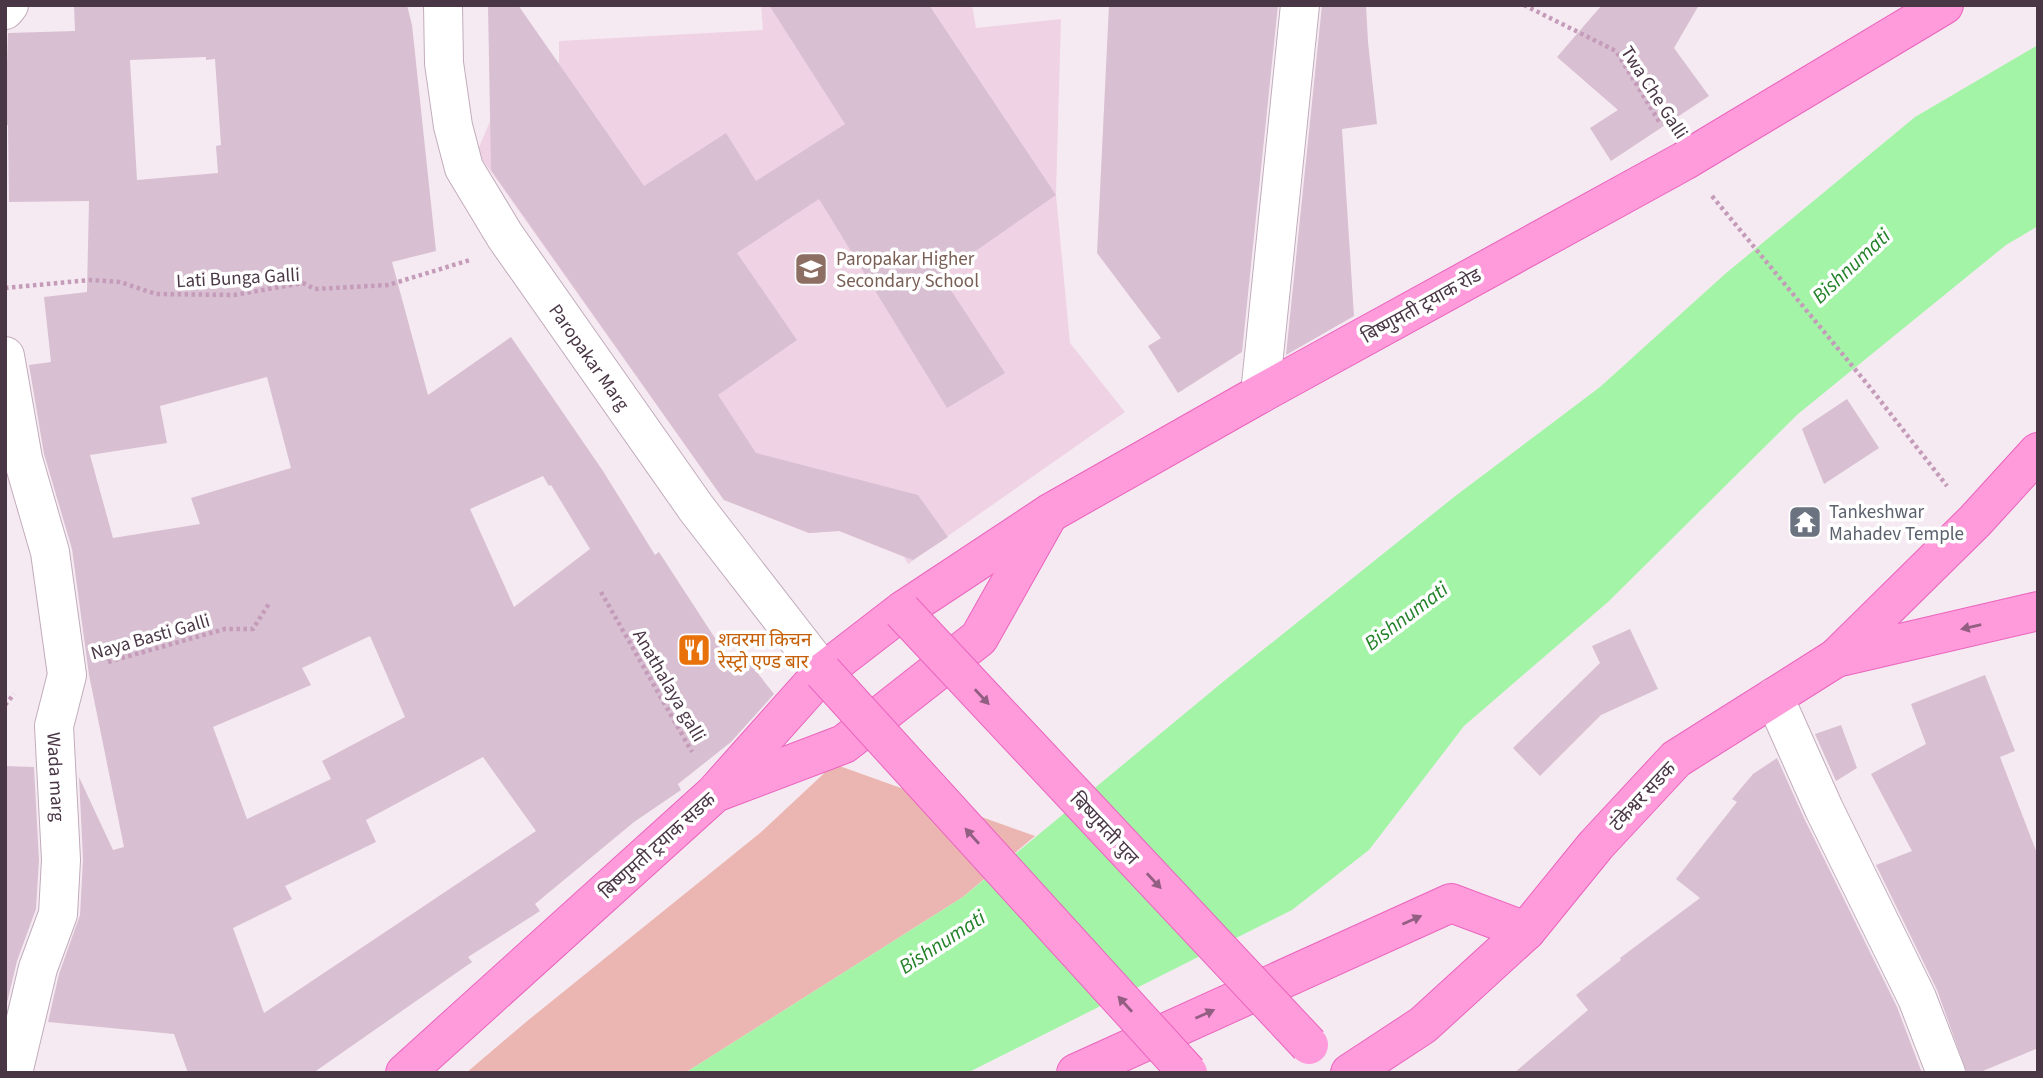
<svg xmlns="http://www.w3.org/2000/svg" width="2043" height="1078" font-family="'Source Sans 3','Noto Sans Devanagari',sans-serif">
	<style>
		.education { fill: #efd3e5 }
		.green { fill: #ebb6b1 }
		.water { fill: #a4f4a8 }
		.building { fill: #d8bfd2; fill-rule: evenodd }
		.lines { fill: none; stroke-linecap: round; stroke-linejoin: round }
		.minor-casing { stroke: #c2acbc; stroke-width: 40 }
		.major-casing { stroke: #ea64bd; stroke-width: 40 }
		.path { stroke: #c49cb9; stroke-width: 4.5; stroke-dasharray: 3.5 3.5; stroke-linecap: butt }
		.minor { stroke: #fff; stroke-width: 38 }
		.major { stroke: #ff9adb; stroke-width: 38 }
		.major-bridge-casing { stroke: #ea64bd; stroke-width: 40; stroke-linecap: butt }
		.major-bridge { stroke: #ff9adb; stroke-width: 38 }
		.oneway { fill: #925f82 }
		.labels { text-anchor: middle; stroke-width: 7; stroke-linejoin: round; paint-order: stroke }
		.street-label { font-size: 19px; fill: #4a3746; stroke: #fff }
		.education-label { font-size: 19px; fill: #785e54; stroke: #fff; text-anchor: start }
		.worship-label { font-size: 19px; fill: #5b616d; stroke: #fff; text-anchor: start }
		.food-label { font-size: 19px; fill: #c56008; stroke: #fff; text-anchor: start }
		.water-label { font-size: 21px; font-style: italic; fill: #218127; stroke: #fff }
	</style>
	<rect width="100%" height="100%" fill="#f6eaf2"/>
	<!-- education -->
	<polygon class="education" points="761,5 972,5 976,28 1061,19 1056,195 1070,343 1125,412 908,564 904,557 840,531 809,533 724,500 477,152 502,93 559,70 559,41 763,30"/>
	<!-- green -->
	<polygon class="green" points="834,764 1035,836 963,897 685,1073 466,1073 526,1022 760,833"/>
	<!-- water -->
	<polygon class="water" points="2038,45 2038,226 2006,245 1798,414 1608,602 1464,726 1369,850 1292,910 967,1073 685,1073 963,897 1224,681 1454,497 1600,387 1725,274 1915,117"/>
	<!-- building -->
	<g class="building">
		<path d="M74,5h333l5,20 24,226 -44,11 36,133 83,-58 92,134 52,84 4,-3 78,120 12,-10 25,32 -43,48 -53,42 3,6 -47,32 -99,82 5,7 -72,46 4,5 -159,111h-125l-14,-39 -126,-12 11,-48 21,-59 3,-56 -4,-82 34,73 11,-3 -35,-172 -17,-126 -28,-95 -15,-89 22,-3 -7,-65 43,-5 2,-91 -80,1 -1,-77h-3l3,-92 67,-2zM206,57v3l9,-1 6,86 -5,1 2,27 -81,7 -7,-120zM267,377l24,91 -100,30 9,26 -87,14 -23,-83 77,-12 -7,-37zM543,476l6,10 2,-1 39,64 -76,58 -44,-98zM370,636l35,81 -83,44 9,18 -84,40 -34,-92 98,-42 -9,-17zM483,757l53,74 -272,182 -31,-85 59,-29 -7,-13 91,-44 -10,-22z"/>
		<polygon points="488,5 518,5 644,186 726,133 756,181 845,124 769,5 929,5 1056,195 941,275 1005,373 947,408 819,199 737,253 797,340 718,395 756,453 918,495 948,537 913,560 839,531 809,533 724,500 491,170"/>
		<polygon points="1109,5 1278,5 1242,352 1178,393 1148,346 1161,338 1097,253"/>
		<polygon points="1322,5 1366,5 1368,42 1377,124 1342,129 1354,316 1286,355"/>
		<polygon points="1602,5 1699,5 1674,48 1709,96 1611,161 1590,128 1618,110 1557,57"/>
		<polygon points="1847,399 1879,448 1824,484 1802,429"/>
		<polygon points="1630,629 1658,689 1601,715 1540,776 1513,748 1600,663 1592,646"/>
		<polygon points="1985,675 2015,751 2000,757 2038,856 2038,1048 1978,1073 1967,1073 1937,990 1876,865 1912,851 1871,774 1926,744 1911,704"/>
		<polygon points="1841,725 1857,768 1836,781 1815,734"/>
		<polygon points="1777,758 1804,818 1897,1007 1922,1073 1514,1073 1588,1010 1576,995 1621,960 1620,958 1700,898 1676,879 1737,802 1732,799 1753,774"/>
		<polygon points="5,766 34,767 39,860 36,909 17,961 5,1011"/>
	</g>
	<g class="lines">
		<defs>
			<g id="minor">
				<path id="s1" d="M443,5l1,58 9,63 11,42 41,68 191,272 127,164"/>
				<polyline points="5,10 9,5"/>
				<path id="s2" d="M5,356l18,103 27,93 17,123 -13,51 7,134 -3,54 -20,54 -25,105"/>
				<polyline points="1260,394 1300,5"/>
				<polyline points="1774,697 1824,809 1917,998 1946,1073"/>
			</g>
			<g id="major">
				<polyline points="1836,658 1975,521 2038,452"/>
				<polyline points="720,791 844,744 979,638 1046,519"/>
				<polyline points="405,1073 715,793 823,672 902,611 1050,513 1260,394 1684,161 1944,5"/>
				<polyline points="1076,1073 1451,903 1526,931"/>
				<polyline points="1350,1073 1423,1025 1526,931 1596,845 1676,759 1836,658 2038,611"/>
			</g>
		</defs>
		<!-- minor casing -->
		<use href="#minor" class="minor-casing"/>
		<!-- major casing -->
		<use href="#major" class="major-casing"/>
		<!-- path -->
		<g class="path">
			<polyline points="1524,5 1616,51 1660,123"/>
			<polyline points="1712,196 1868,385 1947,486"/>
			<polyline points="5,288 90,280 120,282 156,294 234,295 303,283 315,289 388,285 470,260"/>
			<polyline points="601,592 692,752"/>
			<polyline points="108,662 225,629 253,629 270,602"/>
			<polyline points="5,705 14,694"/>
		</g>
		<!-- minor -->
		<use href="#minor" class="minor"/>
		<!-- major -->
		<use href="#major" class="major"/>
		<defs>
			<g id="major-bridge">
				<polyline points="902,611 1309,1045"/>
				<polyline points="823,672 1188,1073"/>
			</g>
		</defs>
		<!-- major-bridge casing -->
		<use href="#major-bridge" class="major-bridge-casing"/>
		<!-- major-bridge -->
		<use href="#major-bridge" class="major-bridge"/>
	</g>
	<!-- one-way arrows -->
	<defs><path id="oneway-solid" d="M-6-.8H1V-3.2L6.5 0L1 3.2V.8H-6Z" transform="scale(1.75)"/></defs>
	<g class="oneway">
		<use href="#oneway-solid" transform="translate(1971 627) rotate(167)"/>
		<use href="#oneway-solid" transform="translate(982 697) rotate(47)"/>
		<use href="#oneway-solid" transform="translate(972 836) rotate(-132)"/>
		<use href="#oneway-solid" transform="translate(1154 881) rotate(47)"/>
		<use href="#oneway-solid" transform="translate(1412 920) rotate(-24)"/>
		<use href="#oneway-solid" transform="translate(1125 1004) rotate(-132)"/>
		<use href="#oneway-solid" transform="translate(1205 1014) rotate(-24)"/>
	</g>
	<!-- icons -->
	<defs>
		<symbol id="school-square" viewBox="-11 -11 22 22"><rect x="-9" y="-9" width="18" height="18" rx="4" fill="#8d6e63" stroke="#fff"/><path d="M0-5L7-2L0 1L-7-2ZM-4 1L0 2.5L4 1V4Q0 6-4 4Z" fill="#fff"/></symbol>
		<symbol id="temple-square" viewBox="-11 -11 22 22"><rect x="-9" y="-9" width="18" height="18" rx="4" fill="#6b7280" stroke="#fff"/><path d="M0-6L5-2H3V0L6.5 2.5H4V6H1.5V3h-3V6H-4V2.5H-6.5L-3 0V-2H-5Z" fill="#fff"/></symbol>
		<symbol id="restaurant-square" viewBox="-11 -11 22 22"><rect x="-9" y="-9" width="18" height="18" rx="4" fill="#e8710a" stroke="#fff"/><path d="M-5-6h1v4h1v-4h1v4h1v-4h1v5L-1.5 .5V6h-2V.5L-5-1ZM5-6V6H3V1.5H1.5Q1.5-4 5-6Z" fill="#fff"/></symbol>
	</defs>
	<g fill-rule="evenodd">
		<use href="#school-square" x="792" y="250" width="38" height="38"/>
		<use href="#temple-square" x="1786" y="503" width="38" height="38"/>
		<use href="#restaurant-square" x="675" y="631" width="38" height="38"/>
	</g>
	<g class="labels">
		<!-- street labels -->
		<g class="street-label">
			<text transform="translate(1655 92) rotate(57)" y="7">Twa Che Galli</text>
			<text transform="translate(238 277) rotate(-3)" y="7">Lati Bunga Galli</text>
			<text transform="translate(1421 305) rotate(-29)" y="7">बिष्णुमती ट्रयाक रोड</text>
			<text dy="7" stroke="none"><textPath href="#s1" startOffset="392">Paropakar Marg</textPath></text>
			<text transform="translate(150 636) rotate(-16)" y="7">Naya Basti Galli</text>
			<text transform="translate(670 685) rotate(60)" y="7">Anathalaya galli</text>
			<text dy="7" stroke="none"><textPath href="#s2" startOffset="429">Wada marg</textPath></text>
			<text transform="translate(1642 796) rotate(-47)" y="7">टंकेश्वर सडक</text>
			<text transform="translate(1105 828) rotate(47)" y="7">बिष्णुमती पुल</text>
			<text transform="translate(657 845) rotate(-42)" y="7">बिष्णुमती ट्रयाक सडक</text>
		</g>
		<!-- education labels -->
		<g class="education-label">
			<text x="836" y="265">Paropakar Higher<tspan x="836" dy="22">Secondary School</tspan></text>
		</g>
		<!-- worship labels -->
		<g class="worship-label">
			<text x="1829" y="518">Tankeshwar<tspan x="1829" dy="22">Mahadev Temple</tspan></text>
		</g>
		<!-- food labels -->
		<g class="food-label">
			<text x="718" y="646">शवरमा किचन<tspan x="718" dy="22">रेस्ट्रो एण्ड बार</tspan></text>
		</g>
		<!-- water labels -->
		<g class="water-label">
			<text transform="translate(1851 266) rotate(-43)" y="7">Bishnumati</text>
			<text transform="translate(1406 616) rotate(-37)" y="7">Bishnumati</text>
			<text transform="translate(942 942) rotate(-33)" y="7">Bishnumati</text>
		</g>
	</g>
	<!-- border -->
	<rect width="2043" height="1078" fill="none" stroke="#4a3746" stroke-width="14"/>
</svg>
